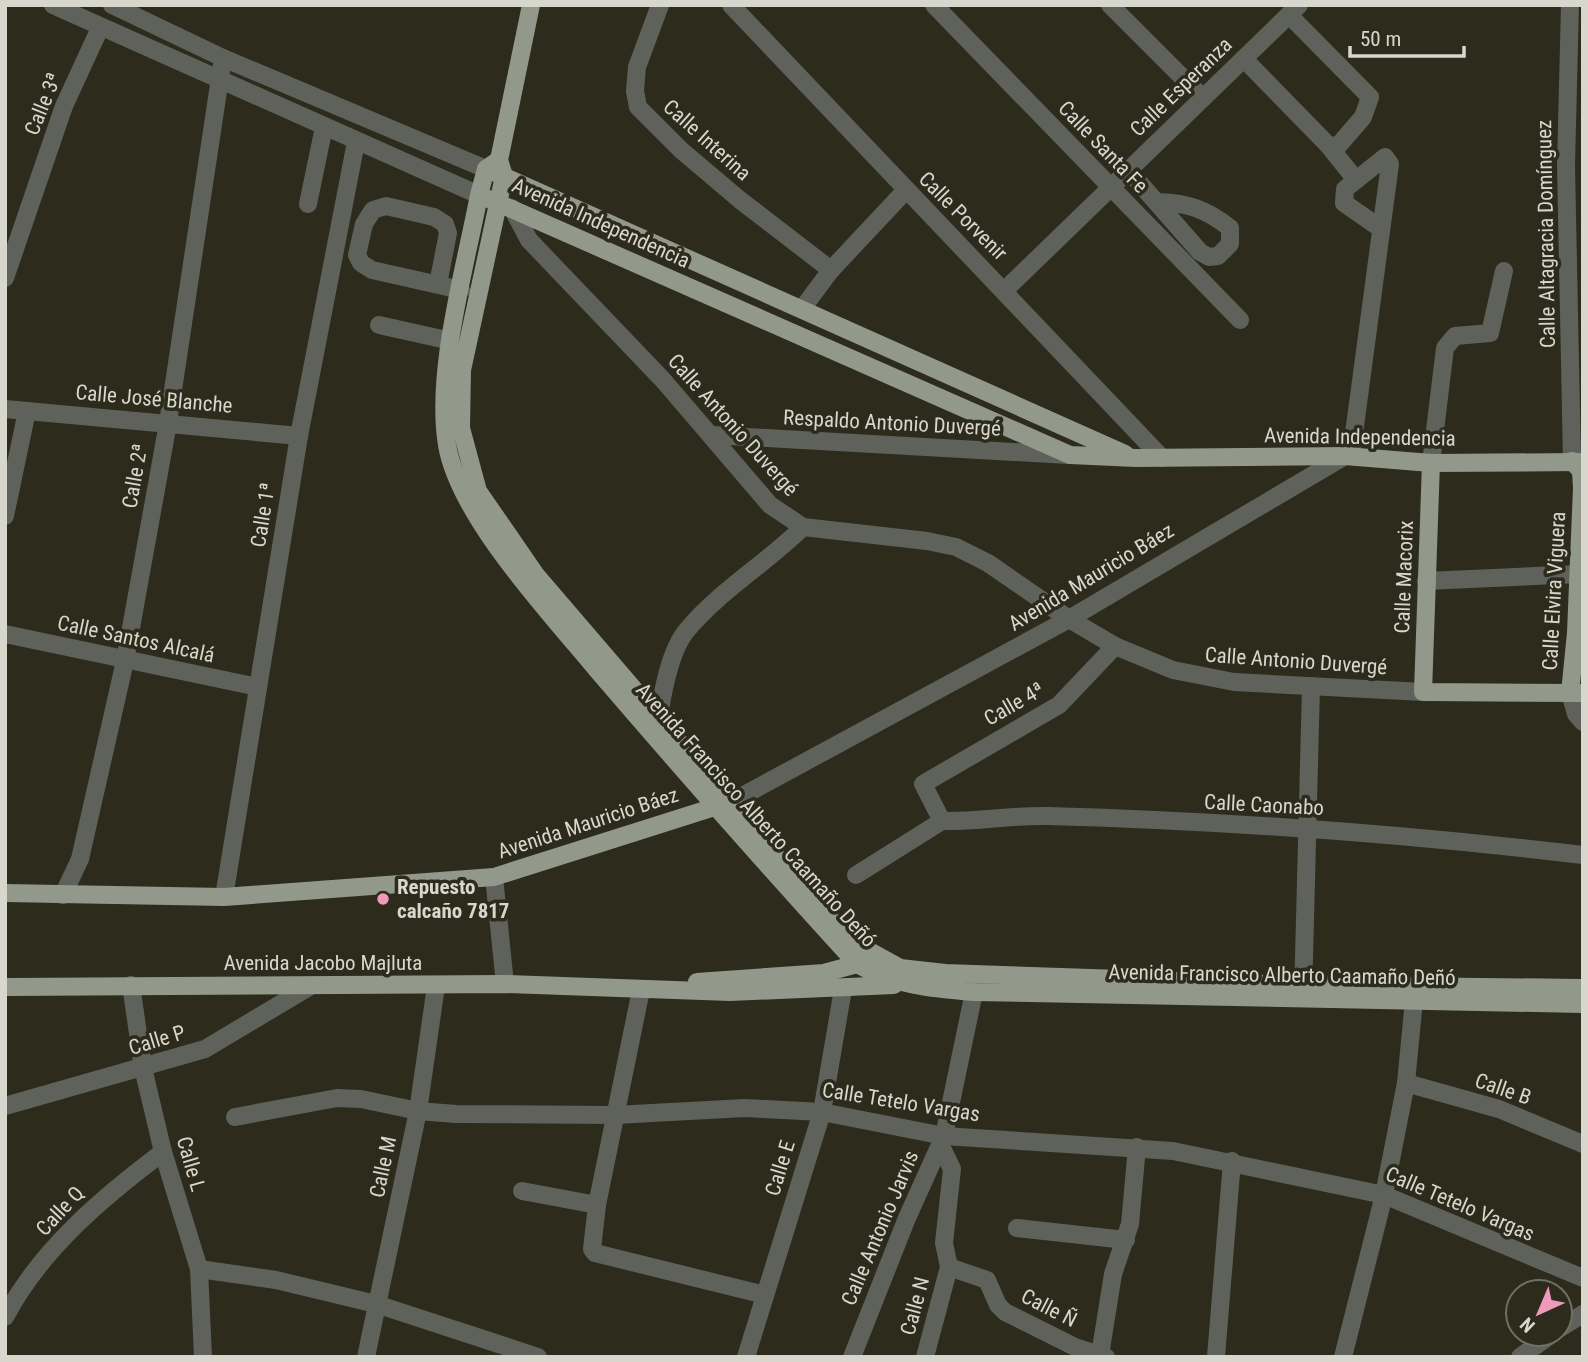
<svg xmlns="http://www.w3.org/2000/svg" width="1588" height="1362" font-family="'Roboto Condensed',sans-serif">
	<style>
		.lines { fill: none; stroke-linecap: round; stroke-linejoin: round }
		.minor { stroke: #5f625b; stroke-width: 18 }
		.major { stroke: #92998b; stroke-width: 18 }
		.poi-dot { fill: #ef9ab8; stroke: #2c2b1c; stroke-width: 2.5 }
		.labels { text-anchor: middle; stroke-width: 7; stroke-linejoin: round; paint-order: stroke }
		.street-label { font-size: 21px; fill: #d7d7ce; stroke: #2c2b1c }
		.poi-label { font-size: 21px; font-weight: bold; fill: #d7d7ce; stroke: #2c2b1c; text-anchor: start }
	</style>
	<rect width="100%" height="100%" fill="#2c2b1c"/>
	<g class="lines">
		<!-- minor -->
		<g class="minor">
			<polyline points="53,5 479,195"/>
			<polyline points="112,5 223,58 486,169"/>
			<polyline points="660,5 637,67 635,91 638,107 681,150 740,200 831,270"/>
			<polyline points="731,5 1162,458"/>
			<polyline points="934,5 1240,320"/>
			<polyline points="1110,5 1203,98"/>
			<polyline points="1570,5 1566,165 1572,461"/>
			<polyline points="1244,59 1328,145 1338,146 1363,117 1370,97 1289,15"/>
			<polyline points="1328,145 1356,180"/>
			<path d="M1128,170l72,82 9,5 9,-1 12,-12v-16c-24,-19 -42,-25 -72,-26"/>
			<polyline points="308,204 324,127"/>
			<polyline points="512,208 529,240 663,380 770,505 803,527 927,541 956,547 988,563 1069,619 1115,646 1173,670 1234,682 1423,692"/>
			<polyline points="5,278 64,106 100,28"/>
			<polyline points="438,284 448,233 445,224 434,217 386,206 373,210 364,224 357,255 361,263 372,270 461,290"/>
			<polyline points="1005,290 1299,5"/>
			<polyline points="802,309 831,270 906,190"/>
			<polyline points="379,325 451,341"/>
			<polyline points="5,409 299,436"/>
			<polyline points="712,435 1069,455"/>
			<polyline points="1351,456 1390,164 1385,157 1345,189 1344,203 1380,228"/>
			<polyline points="1431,463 1445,348 1455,336 1490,333 1504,271"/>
			<polyline points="5,516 27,411"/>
			<polyline points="1426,581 1579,574"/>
			<polyline points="5,634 258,687"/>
			<polyline points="1570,693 1576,714 1583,722"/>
			<path d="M659,716c4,-26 11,-66 28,-86 32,-39 80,-67 116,-103"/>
			<polyline points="733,801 1069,619 1345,456"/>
			<path d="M942,821c35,1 70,-6 106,-5 178,5 357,18 535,39"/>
			<polyline points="942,821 923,784 1059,705 1115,646"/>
			<polyline points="856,875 942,821"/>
			<polyline points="494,877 505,984"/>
			<polyline points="63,895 80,859 125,661 168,423 223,58"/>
			<polyline points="224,897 299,436 356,142"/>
			<polyline points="131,985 143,1068 163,1152 199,1269 203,1357"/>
			<polyline points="641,990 597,1205 592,1249 595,1253 765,1295"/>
			<polyline points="1303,997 1311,686"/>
			<polyline points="1406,1083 1499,1109 1583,1144"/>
			<polyline points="5,1106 205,1049 309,987"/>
			<polyline points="235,1117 337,1098 361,1099 418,1111 456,1114 615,1115 745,1108 822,1112 944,1136 1173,1151 1384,1195 1583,1278"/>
			<polyline points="522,1191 597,1205"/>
			<polyline points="1017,1228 1126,1240"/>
			<polyline points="949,1267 987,1280 998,1305 1005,1312 1075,1347 1106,1357"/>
			<polyline points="199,1269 276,1280 376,1304 538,1357"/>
			<path d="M5,1317c36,-68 98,-120 158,-165"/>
			<polyline points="1560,1328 1583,1314"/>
			<polyline points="1100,1355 1113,1274 1130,1224 1137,1147"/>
			<polyline points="366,1357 418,1111 436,986"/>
			<polyline points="746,1357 822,1112 843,989"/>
			<polyline points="852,1357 907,1218 944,1136 974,992"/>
			<polyline points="925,1357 949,1267 944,1243 952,1169 940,1144"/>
			<polyline points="1216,1357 1232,1161"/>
			<polyline points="1343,1357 1384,1195 1406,1083 1414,1000"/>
			<polyline points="1520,1357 1552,1334"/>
		</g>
		<!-- major -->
		<g class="major">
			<polyline points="531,5 499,160 504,176 462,370 461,428 478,491 536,575 849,940 900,968 945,973 1302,985 1583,988"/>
			<path d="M499,160l-13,9 -7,26c-14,74 -44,177 -32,250 12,72 104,169 151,226 85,99 171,197 259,293 36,21 76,25 117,28l609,12"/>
			<polyline points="496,173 1125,454"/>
			<polyline points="489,199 1070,455 1136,458 1345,456 1431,463 1583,462"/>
			<polyline points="1431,463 1423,692 1583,693"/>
			<polyline points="1570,693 1576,633 1582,488 1581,471 1572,461"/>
			<polyline points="5,893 224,897 494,877 721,805"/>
			<polyline points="697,982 824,973 857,964"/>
			<polyline points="5,987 505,984 730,992 894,985"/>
		</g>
	</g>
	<!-- markers -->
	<circle class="poi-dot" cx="383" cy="899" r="7"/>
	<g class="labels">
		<!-- street labels -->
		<g class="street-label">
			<text transform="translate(1181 87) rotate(-44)" y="7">Calle Esperanza</text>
			<text transform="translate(43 104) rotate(-68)" y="7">Calle 3ª</text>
			<text transform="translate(707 140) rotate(42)" y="7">Calle Interina</text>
			<text transform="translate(1103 147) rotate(46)" y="7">Calle Santa Fe</text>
			<text transform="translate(963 216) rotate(45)" y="7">Calle Porvenir</text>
			<text transform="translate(601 223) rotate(24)" y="7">Avenida Independencia</text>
			<text transform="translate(1546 234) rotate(-91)" y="7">Calle Altagracia Domínguez</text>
			<text transform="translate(154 399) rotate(5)" y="7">Calle José Blanche</text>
			<text transform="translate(892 423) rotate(3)" y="7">Respaldo Antonio Duvergé</text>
			<text transform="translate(733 425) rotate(48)" y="7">Calle Antonio Duvergé</text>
			<text transform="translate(1360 437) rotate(1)" y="7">Avenida Independencia</text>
			<text transform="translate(135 476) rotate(-80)" y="7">Calle 2ª</text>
			<text transform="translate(263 515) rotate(-81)" y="7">Calle 1ª</text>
			<text transform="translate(1091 577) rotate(-31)" y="7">Avenida Mauricio Báez</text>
			<text transform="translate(1404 577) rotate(-88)" y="7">Calle Macorix</text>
			<text transform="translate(1554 591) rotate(-87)" y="7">Calle Elvira Viguera</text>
			<text transform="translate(136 639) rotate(12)" y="7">Calle Santos Alcalá</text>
			<text transform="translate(1296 661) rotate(4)" y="7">Calle Antonio Duvergé</text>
			<text transform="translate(1014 704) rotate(-30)" y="7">Calle 4ª</text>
			<text transform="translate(1264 805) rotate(3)" y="7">Calle Caonabo</text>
			<text transform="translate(756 815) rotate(48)" y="7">Avenida Francisco Alberto Caamaño Deñó</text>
			<text transform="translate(588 823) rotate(-18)" y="7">Avenida Mauricio Báez</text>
			<text x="323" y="970">Avenida Jacobo Majluta</text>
			<text transform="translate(1282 975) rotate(1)" y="7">Avenida Francisco Alberto Caamaño Deñó</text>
			<text transform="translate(157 1040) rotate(-17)" y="7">Calle P</text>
			<text transform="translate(1503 1089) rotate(19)" y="7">Calle B</text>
			<text transform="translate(901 1102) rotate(9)" y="7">Calle Tetelo Vargas</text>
			<text transform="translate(191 1164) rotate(74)" y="7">Calle L</text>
			<text transform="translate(383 1167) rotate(-78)" y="7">Calle M</text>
			<text transform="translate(780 1168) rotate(-73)" y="7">Calle E</text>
			<text transform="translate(1460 1204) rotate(23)" y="7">Calle Tetelo Vargas</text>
			<text transform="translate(60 1211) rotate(-47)" y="7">Calle Q</text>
			<text transform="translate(880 1228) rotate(-67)" y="7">Calle Antonio Jarvis</text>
			<text transform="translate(915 1306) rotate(-75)" y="7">Calle N</text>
			<text transform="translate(1049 1308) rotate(27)" y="7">Calle Ñ</text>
		</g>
		<!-- poi labels -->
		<g class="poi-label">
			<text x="397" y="894">Repuesto<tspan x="397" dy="24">calcaño 7817</tspan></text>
		</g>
	</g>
	<!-- border -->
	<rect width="1588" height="1362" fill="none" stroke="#d7d7ce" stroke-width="14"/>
	<!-- north arrow -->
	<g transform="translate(1539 1313) rotate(224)"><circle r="33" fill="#2c2b1c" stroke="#707063" stroke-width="2"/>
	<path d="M0-5L12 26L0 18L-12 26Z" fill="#ef9ab8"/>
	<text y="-10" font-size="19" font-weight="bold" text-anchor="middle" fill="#d7d7ce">N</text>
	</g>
	<!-- scale -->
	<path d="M1350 46v10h114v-10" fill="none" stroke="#d7d7ce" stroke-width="3.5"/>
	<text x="1360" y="46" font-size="21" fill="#d7d7ce" stroke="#2c2b1c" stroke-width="5" paint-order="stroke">50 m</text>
</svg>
